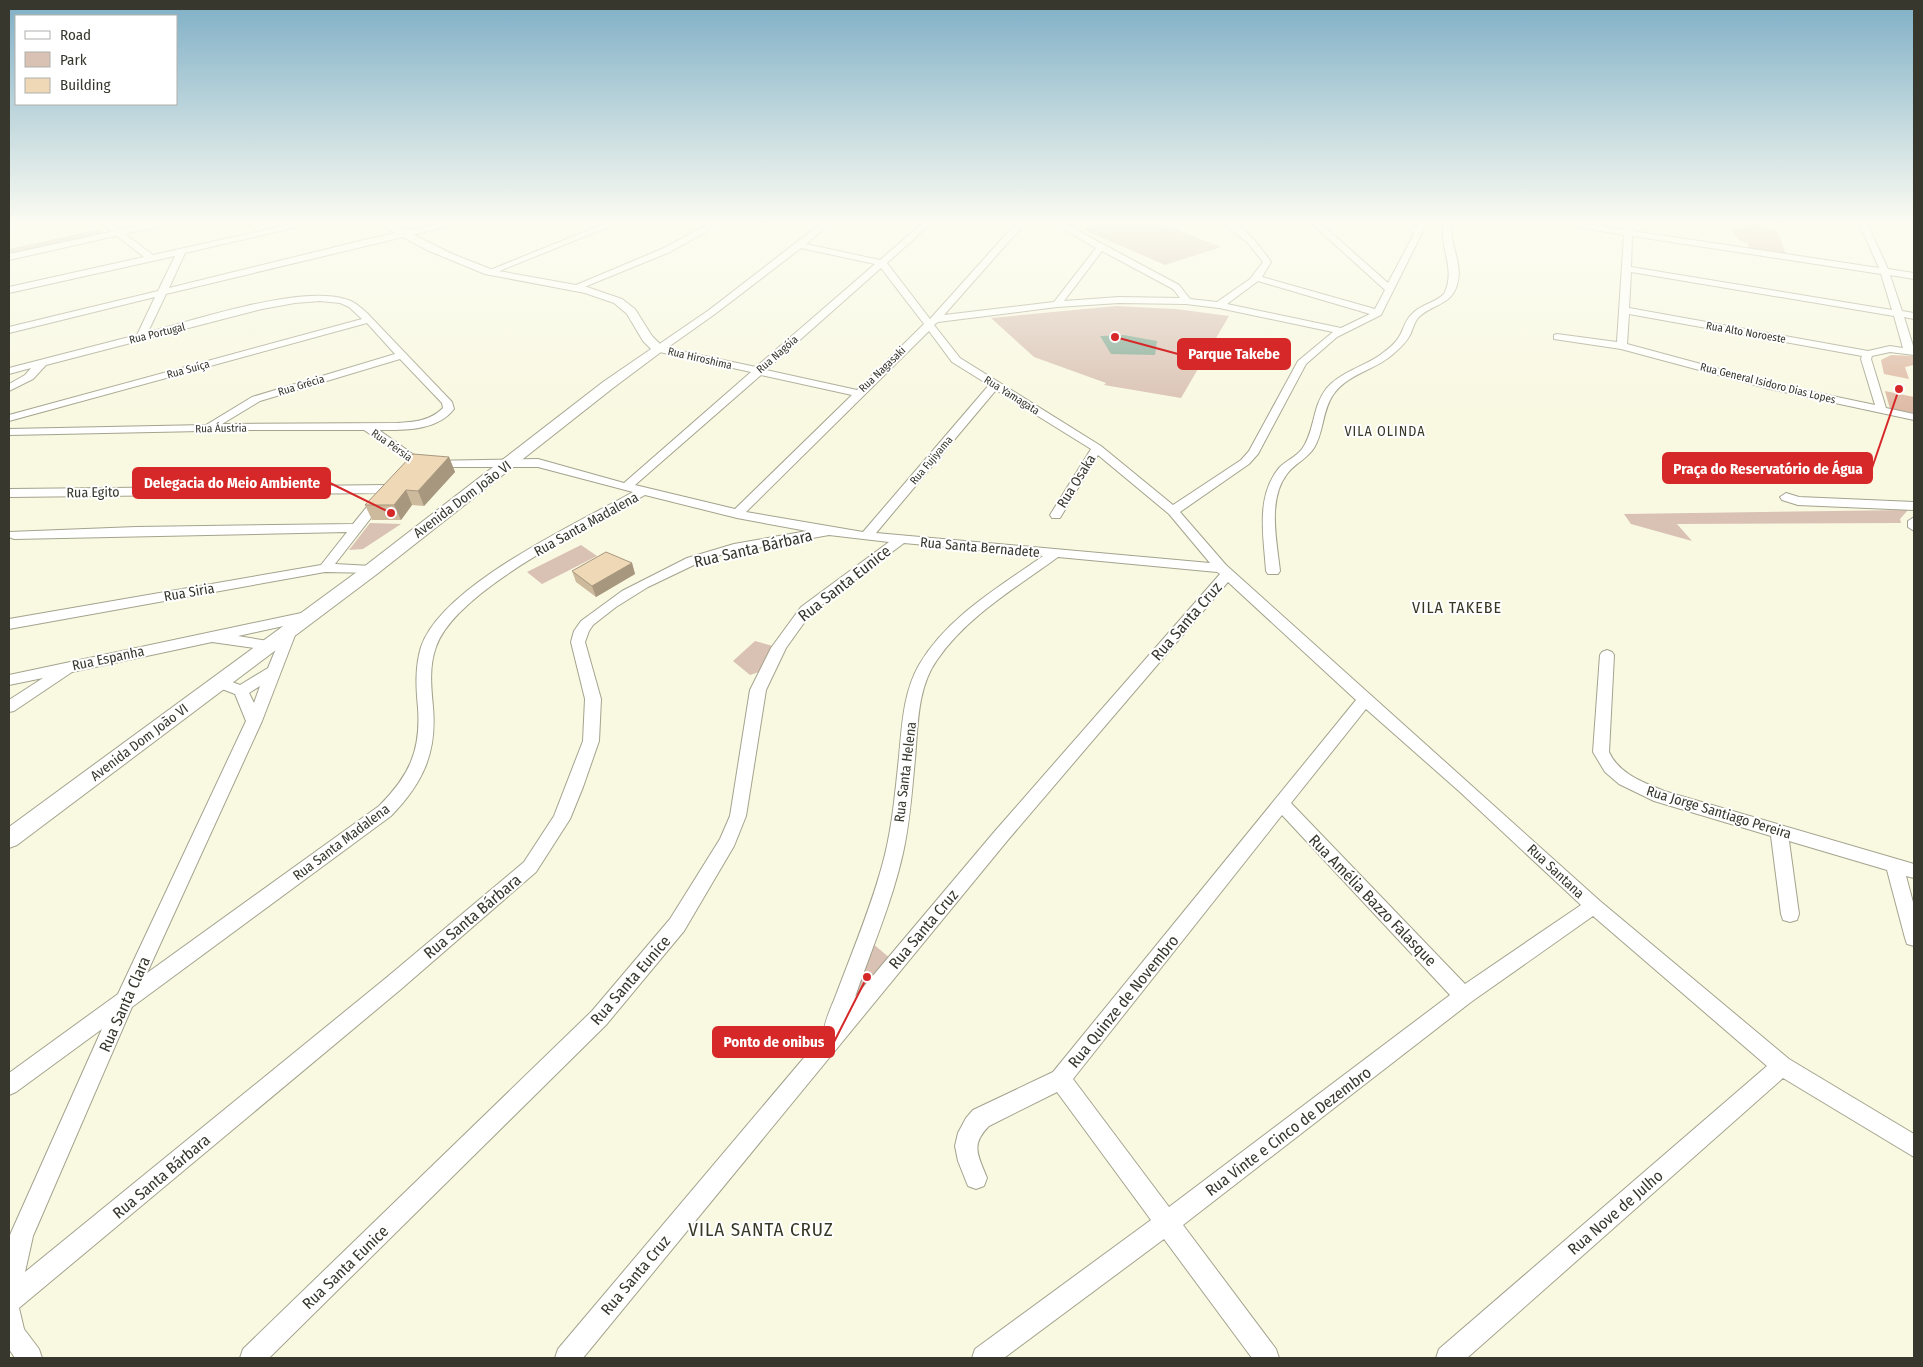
<svg xmlns="http://www.w3.org/2000/svg" width="1923" height="1367" font-family="'Fira Sans Condensed',sans-serif">
	<style>
		.green { fill: #d9c1b3 }
		.forest { fill: #debaa5 }
		.water { fill: #82a792 }
		.lines { fill: none; stroke-linecap: round; stroke-linejoin: round }
		.stream { stroke: #82a792; stroke-width: 3 }
		.minor-casing { stroke: #a4a38e; stroke-width: 2 }
		.tertiary-casing { stroke: #a4a38e; stroke-width: 2 }
		.minor { fill: #fff; fill-rule: evenodd }
		.tertiary { fill: #fff; fill-rule: evenodd }
		.wall { fill: #cdba9d }
		.shaded-wall { fill: #a7977f }
		.building { fill: #eed8b6; stroke: #a7977f }
		.labels { text-anchor: middle; stroke-width: 4; stroke-linejoin: round; paint-order: stroke }
		.far-street-label { font-size: 11px; fill: #37372e; stroke: #fff }
		.far-quarter-label { font-size: 14px; letter-spacing: 1px; fill: #383826; stroke: #fff }
		.street-label { font-size: 14px; fill: #37372e; stroke: #fff }
		.near-street-label { font-size: 16px; fill: #37372e; stroke: #fff }
		.quarter-label { font-size: 16px; letter-spacing: 1px; fill: #383826; stroke: #fff }
		.near-quarter-label { font-size: 19px; letter-spacing: 1px; fill: #383826; stroke: #fff }
		.leader { fill: none; stroke: #d62828; stroke-width: 2 }
		.callout-dot { fill: #d62828; stroke: #fff; stroke-width: 2 }
		.callout { fill: #d62828; stroke: #d62828; stroke-width: 2 }
		.callout-label { font-size: 15px; text-anchor: middle; font-weight: bold; fill: #fff }
	</style>
	<rect width="100%" height="100%" fill="#f9f8e1"/>
	<!-- green -->
	<g class="green">
		<polygon points="1105,221 1154,221 1221,247 1165,265 1082,229"/>
		<polygon points="96,230 105,233 70,242 9,255 9,249"/>
		<polygon points="1116,306 1176,309 1229,316 1181,398 1104,385 1106,383 1034,357 991,318"/>
		<polygon points="1908,510 1900,519 1901,523 1677,524 1692,541 1631,524 1624,514"/>
		<polygon points="370,523 401,524 363,549 349,550"/>
		<polygon points="581,545 597,556 542,584 527,572"/>
		<polygon points="755,641 776,647 765,670 750,675 733,661"/>
		<polygon points="872,943 891,959 856,995"/>
	</g>
	<!-- forest -->
	<g class="forest">
		<polygon points="1730,221 1748,221 1778,232 1786,255 1750,250 1747,243 1739,240 1731,229 1741,229 1748,227"/>
		<polygon points="1891,355 1914,356 1914,365 1905,367 1909,379 1884,374 1881,360"/>
		<polygon points="1885,391 1914,397 1914,413 1890,409"/>
	</g>
	<!-- water -->
	<polygon class="water" points="1124,335 1157,341 1155,355 1111,354 1100,336"/>
	<g class="lines">
		<!-- stream -->
		<polyline class="stream" points="133,227 155,221"/>
		<defs>
			<g id="minor">
				<path d="M98,221h10l45,34 152,-34h17l-137,32 -16,35 195,-48 88,-19h18l-304,73 -18,38c49,-12 150,-47 197,-33 9,2 15,8 22,14l85,89 2,7c-17,22 -49,21 -75,21l42,30 2,2 -2,2h-8l-49,-34h-114l-241,5v-6l197,-4 46,-28 143,-43 -28,-31 -358,98v-6l353,-96 -13,-12 -9,-4 -20,-2 -25,2 -33,6 -216,56 -13,14 -24,12v-7l16,-9 6,-7 -22,6v-6l128,-33 18,-38 -146,36v-6l149,-36 17,-35 -166,37v-6l135,-30zM400,359l42,44 1,5c-13,13 -29,14 -46,15l-175,1 38,-23z"/>
				<polygon points="611,221 623,221 492,274 489,275 485,272"/>
				<polygon points="714,221 725,221 670,252 577,290 574,291 569,288 664,248"/>
				<path d="M824,221h10l-28,23 74,16 45,-39h9l-47,42 43,56 88,-98h9l-83,94 110,-13 42,-54 -47,-27h11l119,64 11,14 27,3 33,-23 13,-17 -16,-20 -27,-21c23,0 39,24 51,41l-9,15 113,32 10,-19 -76,-69h9l70,62 26,-49 -15,-13h10l8,7 3,-7h8l-47,94 -44,22 -31,27 -48,90 -9,10 -69,48 46,53 374,336 189,158 125,75v23l-131,-79 -316,280h-31l3,-9 328,-283 -174,-150 -122,86 -288,223 93,124 3,9h-27l-88,-119 -160,119h-32l3,-9 176,-129 -94,-128 -68,34c-19,19 -11,29 -2,52l-3,8 -8,3 -8,-3 -10,-25 -3,-15 3,-13 8,-15 7,-8 80,-38 303,-372 -128,-118 -221,259 -424,517h-28l3,-9 266,-315c-1,-11 8,-28 12,-39 16,-43 34,-85 46,-129 10,-35 13,-72 17,-109 3,-30 4,-64 20,-92 28,-48 80,-78 124,-109l-139,-13 -93,70 -25,35 -20,42 -20,126 -12,30 -50,85 -78,94 -337,333h-29l3,-9 349,-338 78,-92 50,-80 10,-23 20,-126 21,-42 30,-41 88,-65 -60,-7 -106,19 -27,10 -48,23 -32,20 -23,18 -4,6 -4,11 16,57 -2,42 -16,46 -13,32 -34,53 -136,118 -381,318 5,21 15,20 3,9h-27l-6,-9v-107l1,-7 92,-206 -86,63 -7,3v-22l109,-79 128,-273 -11,-27 -21,-8 -2,-4 2,-4 5,-1 21,8 28,-17 17,-41h10l2,3 -35,91 -115,252 232,-167c30,-30 42,-55 39,-98 -2,-21 -3,-41 3,-61 21,-62 155,-123 212,-155l-95,-25h-106l-6,-4 2,-2 110,-2 86,24 127,-111 -96,-21v-4l54,-37zM801,248l74,16 -119,103 -89,-19 48,-34zM1102,251l71,38 7,9 -61,-1 -55,4zM881,268l43,56 -67,66 -91,-20zM1258,281l112,33 -29,14 -114,-24zM1119,303l67,1 33,4 114,24 -35,29 -49,90 -8,9 -68,45 -72,-59 -141,-88 -26,-33 4,-3 119,-15zM929,331l23,31 37,23 -126,147 -117,-20zM761,375l91,20 -117,114 -100,-24zM996,390l95,59 -41,66 2,3h8l38,-63 71,59 41,49 -334,-30zM645,495l92,23 70,13 -73,13 -47,14 -65,33 -41,30 -7,10 -3,11 14,57 -2,42 -29,75 -30,46 -138,116 -361,294 8,-36 99,-229 259,-191c32,-33 46,-63 42,-109 -2,-21 -4,-41 3,-60 19,-57 156,-122 209,-152zM1058,557l159,15 3,2 -225,257 -140,166c16,-47 37,-94 48,-144 7,-31 9,-63 12,-94 3,-33 2,-71 22,-99 30,-44 79,-72 121,-103zM260,686l-6,17 -5,-10zM1366,709l94,83 121,113 -116,79 -174,-181zM1282,815l168,180 -281,212 -96,-128z"/>
				<path d="M1444,221h8c-4,22 12,43 5,64 -6,21 -26,19 -39,33 -4,5 -5,11 -8,17 -4,8 -11,14 -18,20 -17,15 -45,19 -59,40 -11,16 -9,37 -19,53 -7,11 -20,16 -27,26 -20,26 -10,68 -7,97l-2,3h-10l-2,-3c-2,-33 -11,-74 13,-103 6,-7 17,-11 23,-19 13,-18 10,-42 24,-60 14,-17 37,-22 54,-34 7,-5 15,-11 19,-18 5,-8 6,-17 13,-23 9,-10 23,-11 32,-20 13,-26 -6,-46 0,-73z"/>
				<path d="M1545,221h23l56,9 1,-9h8v10l246,37 -21,-47h8l22,48 26,4v6l-24,-4 12,36 12,2v6l-10,-2 10,32v6l-24,-3 -18,4 -1,3 15,49 28,6v6l-144,-31 -149,-40 -67,-10v-4l3,-1 60,8 7,-107zM1632,236l249,38 11,36 -261,-43zM1631,272l263,44 9,32 -13,-2 -22,5 -239,-43zM1629,314l233,42 -1,3 14,46 -104,-22 -144,-39z"/>
				<polygon points="388,485 394,489 392,492 383,493 388,496 335,564 371,566 376,567 378,570 376,573 325,572 9,629 9,619 321,565 347,532 14,539 9,537 9,532 136,527 353,524 378,493 380,493 9,497 9,489"/>
				<polygon points="1786,493 1799,497 1914,502 1914,510 1798,505 1782,500 1780,497"/>
				<polygon points="1914,517 1914,531 1908,527 1908,521"/>
				<polygon points="306,612 311,614 313,617 311,620 238,636 274,642 276,645 274,648 269,650 212,642 72,672 14,711 9,712 9,700 43,678 9,685 9,675"/>
				<path d="M1607,650l5,2 2,3 -5,97c10,22 34,30 55,39l250,73v14l-8,-2 8,30v40l-7,-2 -2,-6 -18,-68 -98,-29 10,73 -2,6 -7,2 -7,-2 -2,-6 -10,-78 -117,-35 -35,-17 -14,-12 -12,-20 7,-97 2,-3z"/>
			</g>
			<g id="tertiary">
				<polygon points="161,221 182,221 9,260 9,254"/>
				<polygon points="373,221 387,221 450,253 493,270 587,287 622,299 635,309 652,336 665,349 613,388 377,574 17,845 9,848 9,827 365,566 603,382 651,349 643,341 627,314 614,303 585,293 485,274 429,251"/>
			</g>
		</defs>
		<!-- minor casing -->
		<use href="#minor" class="minor-casing"/>
		<!-- tertiary casing -->
		<use href="#tertiary" class="tertiary-casing"/>
		<!-- minor -->
		<use href="#minor" class="minor"/>
		<!-- tertiary -->
		<use href="#tertiary" class="tertiary"/>
	</g>
	<!-- wall -->
	<g class="wall">
		<polygon points="449,457 455,472 424,506 412,505 401,520 372,520 365,505"/>
		<polygon points="632,563 635,574 596,597 576,582 572,571"/>
	</g>
	<!-- shaded-wall -->
	<g class="shaded-wall">
		<polygon points="449,457 455,472 424,506 418,491"/>
		<polygon points="406,490 412,505 401,520 394,505"/>
		<polygon points="632,563 635,574 596,597 592,586"/>
	</g>
	<!-- building -->
	<g class="building">
		<polygon points="413,454 449,457 418,491 406,490 394,505 365,505"/>
		<polygon points="606,552 632,563 592,586 572,571"/>
	</g>
	<!-- sky -->
	<linearGradient id="sky" x2="0" y2="1"><stop stop-color="#7fafc6"/><stop offset="0.54" stop-color="#fcfcf2"/><stop offset="1" stop-color="#fcfcf2" stop-opacity="0"/></linearGradient>
	<rect width="1923" height="413" fill="url(#sky)"/>
	<g class="labels">
		<!-- far-street labels -->
		<g class="far-street-label">
			<text transform="translate(1746 332) rotate(10)" y="4">Rua Alto Noroeste</text>
			<text transform="translate(157 333) rotate(-14)" y="4">Rua Portugal</text>
			<text transform="translate(777 354) rotate(-41)" y="4">Rua Nagóia</text>
			<text transform="translate(700 358) rotate(13)" y="4">Rua Hiroshima</text>
			<text transform="translate(188 369) rotate(-15)" y="4">Rua Suíça</text>
			<text transform="translate(882 369) rotate(-44)" y="4">Rua Nagasaki</text>
			<text transform="translate(1768 383) rotate(14)" y="4">Rua General Isidoro Dias Lopes</text>
			<text transform="translate(301 385) rotate(-17)" y="4">Rua Grécia</text>
			<text transform="translate(1012 395) rotate(32)" y="4">Rua Yamagata</text>
			<text transform="translate(221 428) rotate(-1)" y="4">Rua Áustria</text>
			<text transform="translate(392 445) rotate(35)" y="4">Rua Pérsia</text>
			<text transform="translate(931 460) rotate(-50)" y="4">Rua Fujiyama</text>
		</g>
		<!-- far-quarter labels -->
		<g class="far-quarter-label">
			<text x="1385" y="436">VILA OLINDA</text>
		</g>
		<!-- street labels -->
		<g class="street-label">
			<text transform="translate(1076 481) rotate(-58)" y="5">Rua Osaka</text>
			<text transform="translate(93 492) rotate(-1)" y="5">Rua Egito</text>
			<text transform="translate(462 499) rotate(-37)" y="5">Avenida Dom João VI</text>
			<text transform="translate(586 524) rotate(-29)" y="5">Rua Santa Madalena</text>
			<text transform="translate(980 547) rotate(5)" y="5">Rua Santa Bernadete</text>
			<text transform="translate(189 592) rotate(-10)" y="5">Rua Siria</text>
			<text transform="translate(108 658) rotate(-12)" y="5">Rua Espanha</text>
			<text transform="translate(139 742) rotate(-37)" y="5">Avenida Dom João VI</text>
			<text transform="translate(905 772) rotate(-83)" y="5">Rua Santa Helena</text>
			<text transform="translate(1719 812) rotate(17)" y="5">Rua Jorge Santiago Pereira</text>
			<text transform="translate(341 842) rotate(-37)" y="5">Rua Santa Madalena</text>
			<text transform="translate(1556 871) rotate(43)" y="5">Rua Santana</text>
		</g>
		<!-- near-street labels -->
		<g class="near-street-label">
			<text transform="translate(753 548) rotate(-13)" y="6">Rua Santa Bárbara</text>
			<text transform="translate(844 583) rotate(-38)" y="6">Rua Santa Eunice</text>
			<text transform="translate(1186 621) rotate(-49)" y="6">Rua Santa Cruz</text>
			<text transform="translate(1373 900) rotate(46)" y="6">Rua Amélia Bazzo Falasque</text>
			<text transform="translate(472 916) rotate(-40)" y="6">Rua Santa Bárbara</text>
			<text transform="translate(923 929) rotate(-50)" y="6">Rua Santa Cruz</text>
			<text transform="translate(630 980) rotate(-49)" y="6">Rua Santa Eunice</text>
			<text transform="translate(1123 1001) rotate(-51)" y="6">Rua Quinze de Novembro</text>
			<text transform="translate(124 1004) rotate(-66)" y="6">Rua Santa Clara</text>
			<text transform="translate(1288 1131) rotate(-37)" y="6">Rua Vinte e Cinco de Dezembro</text>
			<text transform="translate(161 1176) rotate(-40)" y="6">Rua Santa Bárbara</text>
			<text transform="translate(1615 1212) rotate(-41)" y="6">Rua Nove de Julho</text>
			<text transform="translate(345 1267) rotate(-44)" y="6">Rua Santa Eunice</text>
			<text transform="translate(635 1275) rotate(-50)" y="6">Rua Santa Cruz</text>
		</g>
		<!-- quarter labels -->
		<g class="quarter-label">
			<text x="1457" y="613">VILA TAKEBE</text>
		</g>
		<!-- near-quarter labels -->
		<g class="near-quarter-label">
			<text x="761" y="1236">VILA SANTA CRUZ</text>
		</g>
	</g>
	<!-- callouts -->
	<path class="leader" d="M1115 337L1178 354M1899 389L1872 468M391 513L330 483M867 977L834 1042"/>
	<g class="callout-dot">
		<circle cx="1115" cy="337" r="5"/>
		<circle cx="1899" cy="389" r="5"/>
		<circle cx="391" cy="513" r="5"/>
		<circle cx="867" cy="977" r="5"/>
	</g>
	<g class="callout">
		<rect x="1178" y="339" width="112" height="30" rx="5"/>
		<rect x="1663" y="453" width="209" height="30" rx="5"/>
		<rect x="133" y="468" width="197" height="30" rx="5"/>
		<rect x="713" y="1027" width="121" height="30" rx="5"/>
	</g>
	<g class="callout-label">
		<text x="1234" y="359">Parque Takebe</text>
		<text x="1768" y="474">Praça do Reservatório de Água</text>
		<text x="232" y="488">Delegacia do Meio Ambiente</text>
		<text x="774" y="1047">Ponto de onibus</text>
	</g>
	<!-- border -->
	<rect width="1923" height="1367" fill="none" stroke="#37372e" stroke-width="20"/>
	<!-- legend -->
	<rect x="15" y="15" width="162" height="90" fill="#ffffff" stroke="#afafab"/>
	<rect x="25" y="31" width="25" height="8" fill="#ffffff" stroke="#afafab"/>
	<text x="60" y="40" font-size="15" fill="#37372e">Road</text>
	<rect x="25" y="52" width="25" height="15" fill="#d9c1b3" stroke="#afafab"/>
	<text x="60" y="65" font-size="15" fill="#37372e">Park</text>
	<rect x="25" y="78" width="25" height="15" fill="#eed8b6" stroke="#afafab"/>
	<text x="60" y="90" font-size="15" fill="#37372e">Building</text>
</svg>
